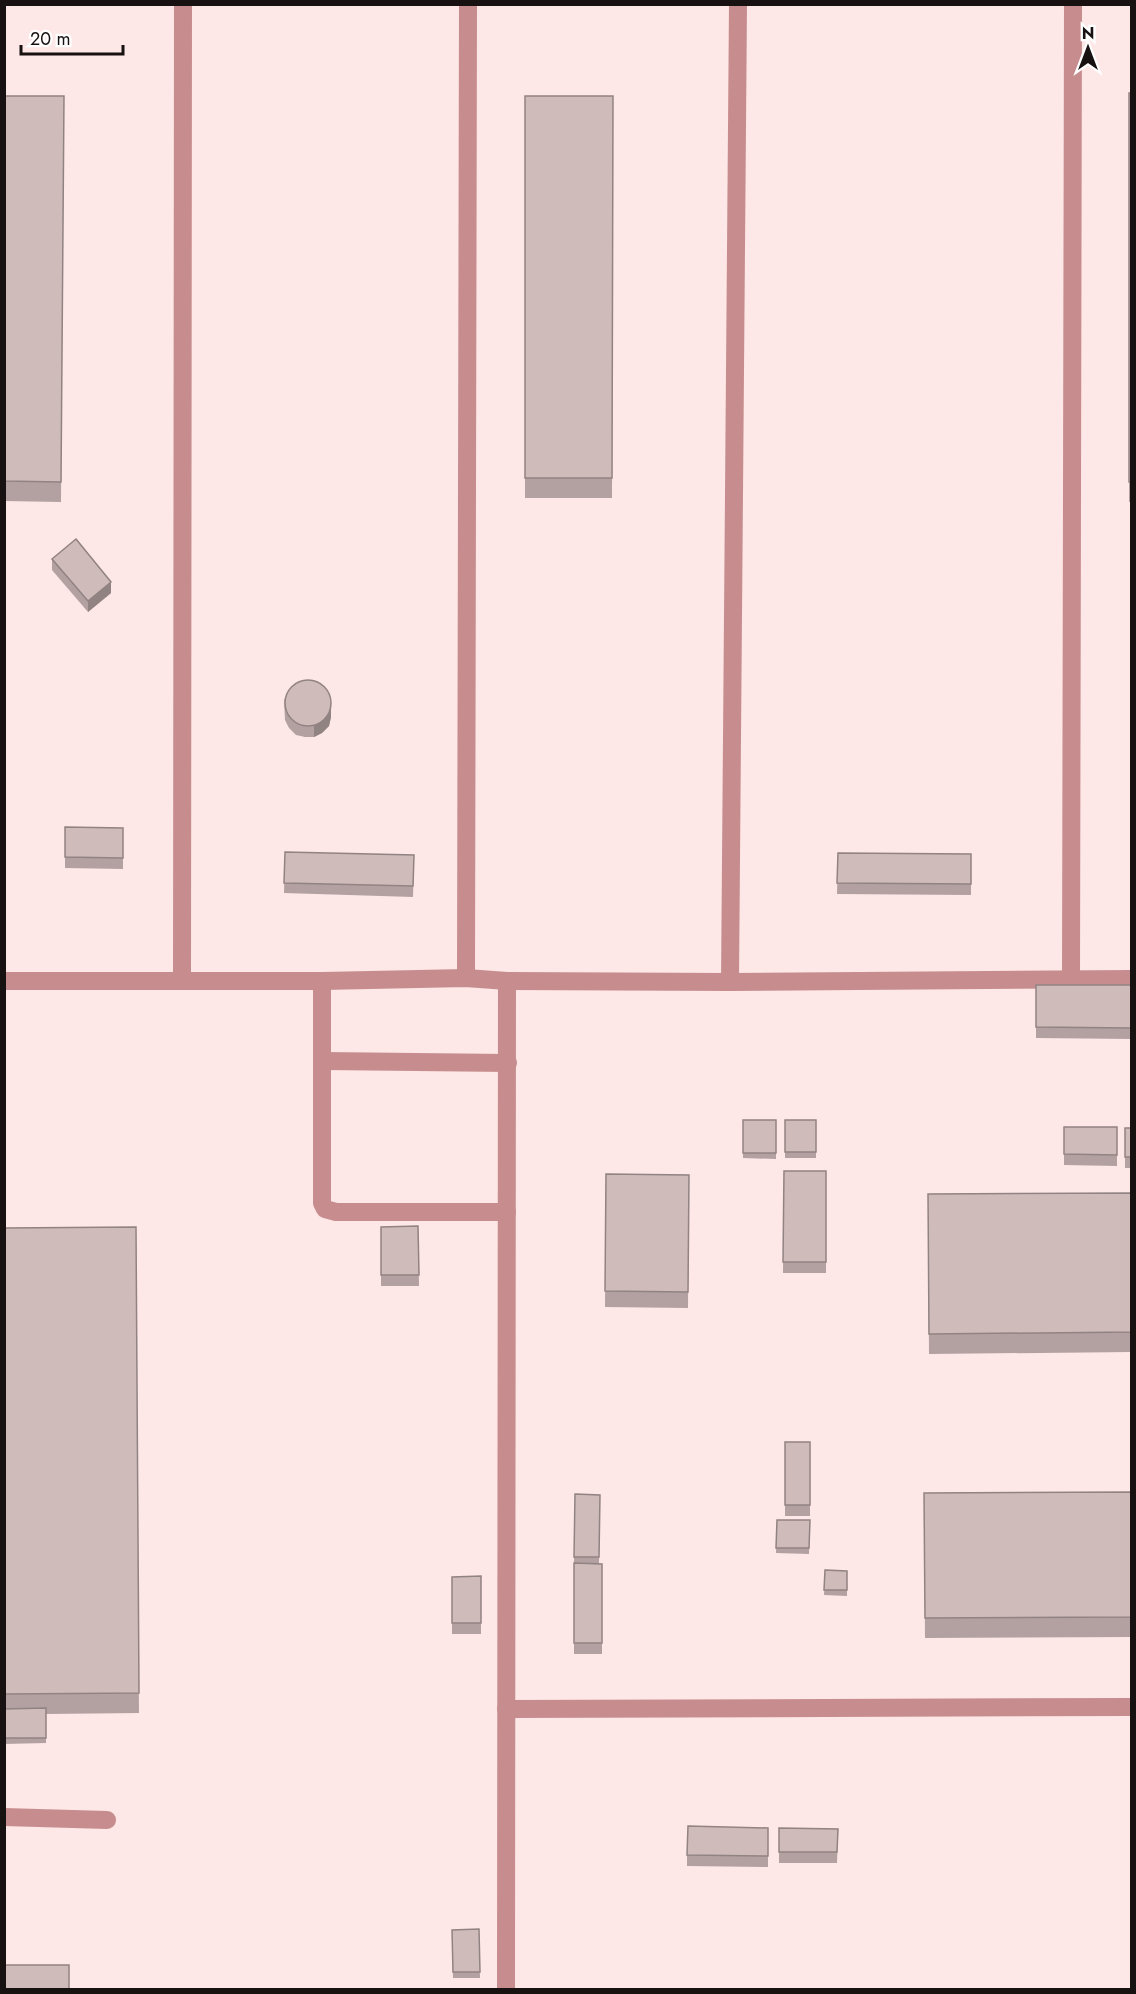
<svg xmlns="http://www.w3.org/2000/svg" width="1136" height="1994" font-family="Jost,sans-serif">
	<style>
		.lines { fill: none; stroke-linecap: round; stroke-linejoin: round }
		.lane { stroke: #c78d8e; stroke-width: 18 }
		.wall { fill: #b3a1a1 }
		.shaded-wall { fill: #928383 }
		.building { fill: #d0bbbb; stroke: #928383; stroke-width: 1.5 }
	</style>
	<rect width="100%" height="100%" fill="#fde7e7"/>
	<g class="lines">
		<!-- lane -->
		<g class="lane">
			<polyline points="466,978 468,4"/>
			<polyline points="1071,979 1073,4"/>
			<polyline points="4,981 322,981 466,978 507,981 730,982 1132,979"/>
			<polyline points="182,981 183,4"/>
			<polyline points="322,981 322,1203 325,1209 336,1212 507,1212"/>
			<polyline points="730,982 738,4"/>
			<polyline points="323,1061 508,1063"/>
			<polyline points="506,1709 1132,1707"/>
			<polyline points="4,1817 107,1820"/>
			<polyline points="506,1990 507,981"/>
		</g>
	</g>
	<!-- wall -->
	<g class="wall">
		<rect x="1129" y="93" width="2" height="409"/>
		<polygon points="4,96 64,96 61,502 4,501"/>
		<polygon points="525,96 613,96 612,498 525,498"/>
		<polygon points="52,559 111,593 88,612 52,570"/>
		<polygon points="284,699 331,717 329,726 322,733 314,737 305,737 296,735 289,728 285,720"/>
		<polygon points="65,827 123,828 123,869 65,868"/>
		<polygon points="285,852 414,855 413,897 284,893"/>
		<polygon points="838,853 971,854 971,895 837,894"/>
		<polygon points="1036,985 1131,985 1131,1039 1036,1038"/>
		<polygon points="743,1120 776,1120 776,1159 743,1158"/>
		<rect x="785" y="1120" width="31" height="38"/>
		<polygon points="1064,1127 1117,1127 1117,1166 1064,1165"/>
		<rect x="1125" y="1128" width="6" height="40"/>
		<polygon points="784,1171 826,1171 826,1273 783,1273"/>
		<polygon points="606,1174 689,1175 688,1308 605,1307"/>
		<polygon points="1131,1193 1131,1352 929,1354 928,1194"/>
		<polygon points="418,1226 419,1286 381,1286 381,1227"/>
		<polygon points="136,1227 139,1713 46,1714 46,1743 4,1744 4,1228"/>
		<rect x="785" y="1442" width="25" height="74"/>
		<polygon points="1131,1492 1131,1637 925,1638 924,1493"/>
		<polygon points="600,1495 599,1564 602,1564 602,1654 574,1654 574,1557"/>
		<polygon points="777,1520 810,1520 809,1554 776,1553"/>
		<polygon points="825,1570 847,1571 847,1596 824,1595"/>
		<polygon points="481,1576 481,1634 452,1634 452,1577"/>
		<polygon points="768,1828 768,1867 687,1866 687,1855"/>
		<polygon points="779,1828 838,1829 837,1863 779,1863"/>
		<polygon points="479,1929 480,1978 453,1978 452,1930"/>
	</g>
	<!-- shaded-wall -->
	<g class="shaded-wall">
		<polygon points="111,582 111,593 88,612 88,601"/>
		<polygon points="331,706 331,717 329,726 322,733 314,737 314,726"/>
	</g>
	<!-- building -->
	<g class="building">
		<rect x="1129" y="93" width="2" height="389"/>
		<polygon points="4,96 64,96 61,482 4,481"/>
		<polygon points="525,96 613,96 612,478 525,478"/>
		<polygon points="76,539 111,582 88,601 52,559"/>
		<circle cx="308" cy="703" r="23"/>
		<polygon points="65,827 123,828 123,858 65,857"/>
		<polygon points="285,852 414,855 413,886 284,883"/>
		<polygon points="838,853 971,854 971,884 837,883"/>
		<polygon points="1036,985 1131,985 1131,1028 1036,1027"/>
		<rect x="743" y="1120" width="33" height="33"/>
		<rect x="785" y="1120" width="31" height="32"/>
		<polygon points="1064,1127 1117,1127 1117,1155 1064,1154"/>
		<rect x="1125" y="1128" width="6" height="29"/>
		<polygon points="784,1171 826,1171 826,1262 783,1262"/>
		<polygon points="606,1174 689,1175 688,1292 605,1291"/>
		<polygon points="1131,1193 1131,1332 929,1334 928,1194"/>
		<polygon points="418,1226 419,1275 381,1275 381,1227"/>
		<polygon points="136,1227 139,1693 4,1694 4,1228"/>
		<rect x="785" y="1442" width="25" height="63"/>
		<polygon points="1131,1492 1131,1617 925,1618 924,1493"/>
		<polygon points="575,1494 600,1495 599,1557 574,1557"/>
		<polygon points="777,1520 810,1520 809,1548 776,1548"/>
		<polygon points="574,1563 602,1564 602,1643 574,1643"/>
		<polygon points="825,1570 847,1571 847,1590 824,1590"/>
		<polygon points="481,1576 481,1623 452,1623 452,1577"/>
		<polygon points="46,1708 46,1738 4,1738 4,1709"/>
		<polygon points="688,1826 768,1828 768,1856 687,1855"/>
		<polygon points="779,1828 838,1829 837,1852 779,1852"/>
		<polygon points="479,1929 480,1972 453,1972 452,1930"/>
		<rect x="4" y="1965" width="65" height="24"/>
	</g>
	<!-- border -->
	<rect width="1136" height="1994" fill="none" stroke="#181111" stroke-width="12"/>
	<!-- north arrow -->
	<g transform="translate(1088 48)" stroke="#ffffff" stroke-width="4.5" paint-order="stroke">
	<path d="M0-4.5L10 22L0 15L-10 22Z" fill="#181111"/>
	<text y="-9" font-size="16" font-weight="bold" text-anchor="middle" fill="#181111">N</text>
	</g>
	<!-- scale -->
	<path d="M21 45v9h102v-9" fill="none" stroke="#181111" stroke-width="3"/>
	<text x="30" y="45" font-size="18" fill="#181111" stroke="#ffffff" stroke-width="4.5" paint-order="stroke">20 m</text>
</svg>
